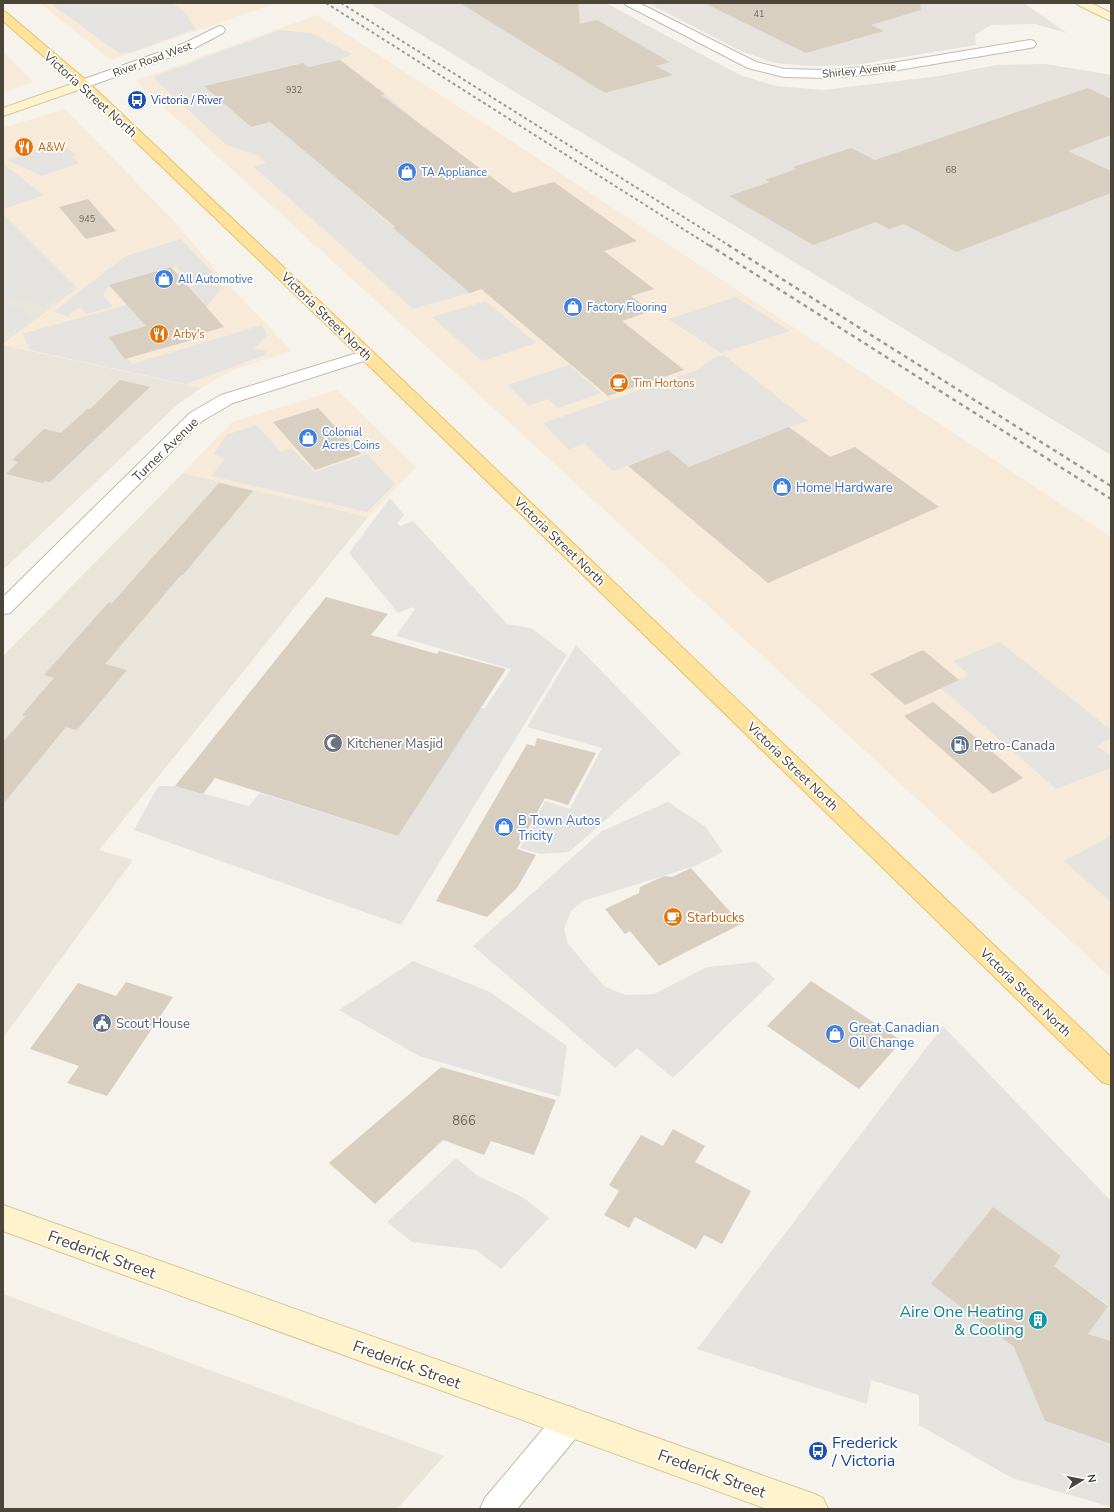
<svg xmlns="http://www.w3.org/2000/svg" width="1114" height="1512" font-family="'Nunito Sans',sans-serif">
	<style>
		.residential { fill: #eae5da }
		.commercial { fill: #f7ead8 }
		.industrial { fill: #e6e2dd }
		.parking { fill: #e5e3e0 }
		.building { fill: #d8cfc1 }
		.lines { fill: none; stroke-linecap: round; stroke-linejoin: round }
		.street-casing { stroke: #c2bbae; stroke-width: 2 }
		.secondary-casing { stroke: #d6c79b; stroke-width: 2 }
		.primary-casing { stroke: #e6c16a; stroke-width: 2 }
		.street { fill: #fff; fill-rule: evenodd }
		.secondary { fill: #fff3cd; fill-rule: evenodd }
		.primary { fill: #ffe39c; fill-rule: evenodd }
		.rail-far1 { stroke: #9a9a9a; stroke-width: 2; stroke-dasharray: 3 3; stroke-linecap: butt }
		.rail { stroke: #9a9a9a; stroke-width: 2.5; stroke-dasharray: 4 4; stroke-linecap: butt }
		.labels { text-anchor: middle; stroke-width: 3.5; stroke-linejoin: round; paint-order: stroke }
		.far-number-label { font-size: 9px; fill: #6e675b }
		.far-street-label { font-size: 11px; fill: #4b4439; stroke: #fff }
		.far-transit-label { font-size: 11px; fill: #164399; stroke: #fff; text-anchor: start }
		.far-food-label { font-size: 11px; fill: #c56008; stroke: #fff; text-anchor: start }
		.far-shop-label { font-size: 11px; fill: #366cbe; stroke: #fff; text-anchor: start }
		.street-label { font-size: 13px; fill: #4b4439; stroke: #fff }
		.shop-label { font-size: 13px; fill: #366cbe; stroke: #fff; text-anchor: start }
		.worship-label { font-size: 13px; fill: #5b616d; stroke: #fff; text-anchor: start }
		.service-label { font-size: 13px; fill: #4e5e75; stroke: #fff; text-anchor: start }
		.food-label { font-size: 13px; fill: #c56008; stroke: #fff; text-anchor: start }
		.near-number-label { font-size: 13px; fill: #6e675b }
		.near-street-label { font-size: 16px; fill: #4b4439; stroke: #fff }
		.near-culture-label { font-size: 16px; fill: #0d838f; stroke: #fff; text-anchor: end }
		.near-transit-label { font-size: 16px; fill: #164399; stroke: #fff; text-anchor: start }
	</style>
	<rect width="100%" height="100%" fill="#f6f3ec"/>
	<!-- residential -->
	<g class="residential">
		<polygon points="3,213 78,288 3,344"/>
		<polygon points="3,345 201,388 178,404 3,570"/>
		<polygon points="183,473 368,517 99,850 133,860 3,1038 3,656"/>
		<polygon points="3,1294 444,1456 397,1509 3,1509"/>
	</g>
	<!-- commercial -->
	<g class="commercial">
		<polygon points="40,3 277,3 111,60"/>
		<polygon points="317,15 548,165 1111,537 1111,978 522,434 135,81"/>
		<polygon points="3,52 33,82 3,93"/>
		<polygon points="65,109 173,220 222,278 292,351 235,369 201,388 3,345 78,288 3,213 3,128"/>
		<polygon points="337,390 416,467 368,517 183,473 232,422"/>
	</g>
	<!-- industrial -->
	<g class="industrial">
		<polygon points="369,3 606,3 740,75 776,86 824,90 939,76 997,65 1046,64 1111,75 1111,455"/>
		<polygon points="648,3 1024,3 1067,33 1035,24 991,25 975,35 976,45 855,65 808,66 774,63 741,51"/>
	</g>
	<!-- parking -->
	<g class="parking">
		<polygon points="50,3 172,3 184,12 196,29 132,52 119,53"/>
		<polygon points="279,30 311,33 352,54 340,60 308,67 302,63 204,86 251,127 385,94 423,127 311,156 470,293 413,309 254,167 266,163 257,155 226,145 153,77"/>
		<polygon points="50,145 58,150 66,148 77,155 72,157 79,163 42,176 7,160"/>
		<polygon points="3,164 44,195 4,209"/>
		<polygon points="3,217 72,286 44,307 3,296"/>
		<polygon points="181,239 214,274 190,281 175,266 109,285 103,295 113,307 86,314 80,307 68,316 53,312 126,256"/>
		<polygon points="201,284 223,287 204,310 107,337 132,364 262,325 267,335 254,349 266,351 265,355 186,384 30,350 22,334"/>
		<polygon points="736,297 790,331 721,353 668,319"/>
		<polygon points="486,301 536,343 482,361 432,317"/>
		<polygon points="3,303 23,308 27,315 36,317 20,329 14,328 3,336"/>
		<polygon points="724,355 808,421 789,427 689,467 668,450 613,471 584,443 569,450 543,423 698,370 713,358"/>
		<polygon points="569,365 601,393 558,408 548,399 529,406 507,385"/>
		<polygon points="257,425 281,452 291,448 315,472 367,454 395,484 367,512 211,476 225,459 214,454 226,435"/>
		<polygon points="390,498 404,515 397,524 400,526 413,521 507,624 531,628 567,655 401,925 134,830 158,786 175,786 249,806 260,793 398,836 480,708 485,708 511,669 396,636 415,609 413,607 398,613 349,553"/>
		<polygon points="1000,642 1111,730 1111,738 1097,746 1111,756 1111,768 1056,789 941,688 969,675 953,661"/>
		<polygon points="576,645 681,753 569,852 540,854 520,848 545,801 570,809 602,748 527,727"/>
		<polygon points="668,802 705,826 723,852 695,866 583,901 571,911 564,929 568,944 605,987 626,995 654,994 707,967 756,962 775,979 673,1078 637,1048 615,1068 473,946 602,831"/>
		<polygon points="1111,836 1111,902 1064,861"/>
		<polygon points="413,961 490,992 567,1046 560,1097 419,1056 339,1010"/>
		<polygon points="943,1026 1111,1201 1111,1341 1088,1334 1108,1305 1054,1266 993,1208 1037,1365 1048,1393 1044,1421 1111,1444 1111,1507 1012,1478 919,1425 919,1395 871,1380 867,1404 697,1349"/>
		<polygon points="456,1158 478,1176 524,1198 549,1218 501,1269 476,1250 412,1242 387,1222"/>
	</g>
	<!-- building -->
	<g class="building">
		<polygon points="460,3 578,3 580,24 597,20 670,62 656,66 673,75 605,93"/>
		<polygon points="704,3 920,3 921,10 871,25 884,31 806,53"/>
		<polygon points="340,60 385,94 381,95 513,193 554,182 637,241 604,251 654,289 631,296 651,311 622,321 684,370 608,396 481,289 470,293 393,228 395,227 270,122 251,127 204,86 303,63 308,67"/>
		<polygon points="1088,88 1111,99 1111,135 1068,151 1111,171 1111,193 956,252 904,224 889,229 876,222 813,245 729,196 770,182 765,180 797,169 793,167 851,148 875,160"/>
		<polygon points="88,199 116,231 86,239 59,207"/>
		<polygon points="171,267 224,327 197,335 199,338 125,359 108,337 146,326 109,285"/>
		<polygon points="120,380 150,387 50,482 45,481 43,483 6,474 18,462 12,460 44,429 61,433 87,409 90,409"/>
		<polygon points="318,408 361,454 315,470 273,422"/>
		<polygon points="789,427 830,457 855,447 939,507 768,583 628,466 668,450 689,467"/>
		<polygon points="219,483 253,491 183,575 181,575 105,664 127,670 77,730 66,727 3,804 3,742 26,716 22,715 54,678 44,675 109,602 112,603"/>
		<polygon points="326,597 388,614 371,635 437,654 439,651 506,669 398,836 215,778 203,794 175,786"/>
		<polygon points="923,650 959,680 905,705 870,674"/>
		<polygon points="933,702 961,725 1023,778 993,794 904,716"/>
		<polygon points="537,738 596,753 568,805 545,798 517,849 536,855 517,888 487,917 436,901 527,744 535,746"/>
		<polygon points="691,868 741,924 659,966 630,931 625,934 605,909 639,893 640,887 664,876 672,877"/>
		<polygon points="811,981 902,1041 859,1089 767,1026"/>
		<polygon points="126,982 173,997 107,1096 67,1083 79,1066 30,1049 78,983 116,996"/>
		<polygon points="441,1067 556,1100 534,1155 491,1141 484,1155 443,1140 375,1204 329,1163"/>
		<polygon points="673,1129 705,1146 695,1162 751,1191 722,1244 704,1235 696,1249 635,1217 629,1228 604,1215 619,1191 609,1185 641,1135 663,1146"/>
		<polygon points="993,1207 1061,1256 1054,1266 1108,1306 1088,1334 1111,1341 1111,1444 1045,1421 1014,1347 931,1284"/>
	</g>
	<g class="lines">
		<defs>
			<g id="street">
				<polygon points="624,3 639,3 756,62 784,69 828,70 874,66 1030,40 1034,41 1036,44 1034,47 1030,48 874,74 828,78 784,77 748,68 626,5"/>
				<polygon points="219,26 223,27 225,30 223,33 193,49 87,87 79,87 77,84 79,81 185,43"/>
				<polygon points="367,350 373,352 375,355 373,358 233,403 202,421 10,613 3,614 3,597 190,413 221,395"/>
				<polygon points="569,1406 580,1411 585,1422 580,1433 517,1509 480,1509 485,1498 558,1411"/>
			</g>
			<g id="secondary">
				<polygon points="1076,3 1091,3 1111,13 1111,21 1078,5"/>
				<polygon points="83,80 87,81 89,84 87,87 3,116 3,108"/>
				<polygon points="3,1205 812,1493 823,1498 828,1509 767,1509 3,1231"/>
			</g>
			<polygon id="primary" points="3,11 7,13 87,81 373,352 1111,1057 1111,1085 1102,1082 361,358 79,87 3,21"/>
		</defs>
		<!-- street casing -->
		<use href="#street" class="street-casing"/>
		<!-- secondary casing -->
		<use href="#secondary" class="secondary-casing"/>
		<!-- primary casing -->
		<use href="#primary" class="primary-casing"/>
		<!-- street -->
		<use href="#street" class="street"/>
		<!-- secondary -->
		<use href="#secondary" class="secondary"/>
		<!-- primary -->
		<use href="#primary" class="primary"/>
		<!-- rail-far1 -->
		<g class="rail-far1">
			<polyline points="326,3 710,246"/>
			<polyline points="341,3 730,246"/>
		</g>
		<!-- rail -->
		<g class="rail">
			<polyline points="709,245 1111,499"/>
			<polyline points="728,245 1111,486"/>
		</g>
	</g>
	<!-- icons -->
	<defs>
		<symbol id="bus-disc" viewBox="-11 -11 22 22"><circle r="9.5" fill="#1a4fb4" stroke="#fff"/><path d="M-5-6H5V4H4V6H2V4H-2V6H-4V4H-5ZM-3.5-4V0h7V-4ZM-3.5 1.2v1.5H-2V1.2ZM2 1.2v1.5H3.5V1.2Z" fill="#fff"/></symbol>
		<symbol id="restaurant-disc" viewBox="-11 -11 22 22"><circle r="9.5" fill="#e8710a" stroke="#fff"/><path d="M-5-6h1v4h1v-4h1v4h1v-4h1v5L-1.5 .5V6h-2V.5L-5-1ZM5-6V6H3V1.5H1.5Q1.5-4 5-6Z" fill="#fff"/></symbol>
		<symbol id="shop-disc" viewBox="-11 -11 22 22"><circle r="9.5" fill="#3f7fe0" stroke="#fff"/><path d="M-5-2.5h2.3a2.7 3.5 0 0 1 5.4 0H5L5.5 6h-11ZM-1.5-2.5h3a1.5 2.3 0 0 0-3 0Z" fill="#fff"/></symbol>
		<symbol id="cafe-disc" viewBox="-11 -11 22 22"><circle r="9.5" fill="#e8710a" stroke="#fff"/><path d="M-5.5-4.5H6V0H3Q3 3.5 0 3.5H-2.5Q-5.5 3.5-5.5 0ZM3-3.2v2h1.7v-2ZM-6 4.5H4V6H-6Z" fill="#fff"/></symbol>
		<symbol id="mosque-disc" viewBox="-11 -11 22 22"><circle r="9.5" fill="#6b7280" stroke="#fff"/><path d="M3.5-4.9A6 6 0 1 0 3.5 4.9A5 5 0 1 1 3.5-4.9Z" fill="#fff"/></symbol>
		<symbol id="fuel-disc" viewBox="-11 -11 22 22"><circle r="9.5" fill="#5c6f8a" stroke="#fff"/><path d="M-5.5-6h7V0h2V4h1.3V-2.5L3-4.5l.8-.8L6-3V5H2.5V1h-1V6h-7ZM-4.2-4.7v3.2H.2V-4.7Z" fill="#fff"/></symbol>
		<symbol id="civic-disc" viewBox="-11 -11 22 22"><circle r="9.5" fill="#5c6f8a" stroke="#fff"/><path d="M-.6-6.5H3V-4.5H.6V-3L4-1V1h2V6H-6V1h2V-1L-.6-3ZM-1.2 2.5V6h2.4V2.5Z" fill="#fff"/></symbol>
		<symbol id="building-disc" viewBox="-11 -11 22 22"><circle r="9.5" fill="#0f9aa8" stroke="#fff"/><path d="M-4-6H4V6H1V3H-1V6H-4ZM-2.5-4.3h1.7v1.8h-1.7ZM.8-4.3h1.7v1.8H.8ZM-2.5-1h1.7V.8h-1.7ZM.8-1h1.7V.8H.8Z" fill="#fff"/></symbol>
	</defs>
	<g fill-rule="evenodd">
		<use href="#bus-disc" x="126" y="89" width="22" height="22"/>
		<use href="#restaurant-disc" x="13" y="136" width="22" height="22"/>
		<use href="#shop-disc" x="396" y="161" width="22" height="22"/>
		<use href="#shop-disc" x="153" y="268" width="22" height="22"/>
		<use href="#shop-disc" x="562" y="296" width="22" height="22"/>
		<use href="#restaurant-disc" x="148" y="323" width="22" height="22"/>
		<use href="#cafe-disc" x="608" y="372" width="22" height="22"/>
		<use href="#shop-disc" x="297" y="427" width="22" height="22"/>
		<use href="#shop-disc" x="771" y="476" width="22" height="22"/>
		<use href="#mosque-disc" x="322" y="732" width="22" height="22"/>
		<use href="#fuel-disc" x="949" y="734" width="22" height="22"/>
		<use href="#shop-disc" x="493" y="816" width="22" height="22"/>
		<use href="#cafe-disc" x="662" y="906" width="22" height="22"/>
		<use href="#civic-disc" x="91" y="1012" width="22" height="22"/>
		<use href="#shop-disc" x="824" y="1023" width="22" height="22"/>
		<use href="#building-disc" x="1027" y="1309" width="22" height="22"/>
		<use href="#bus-disc" x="807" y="1440" width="22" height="22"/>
	</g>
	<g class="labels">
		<!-- far-number labels -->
		<g class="far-number-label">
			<text x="759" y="17">41</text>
			<text x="294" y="93">932</text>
			<text x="951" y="173">68</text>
			<text x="87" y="222">945</text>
		</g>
		<!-- far-street labels -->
		<g class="far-street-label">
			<text transform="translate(152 59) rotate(-20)" y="4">River Road West</text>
			<text transform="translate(859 70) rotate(-6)" y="4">Shirley Avenue</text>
		</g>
		<!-- far-transit labels -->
		<g class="far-transit-label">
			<text x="151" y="104">Victoria / River</text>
		</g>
		<!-- far-food labels -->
		<g class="far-food-label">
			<text x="38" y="151">A&amp;W</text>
			<text x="173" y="338">Arby's</text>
			<text x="633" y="387">Tim Hortons</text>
		</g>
		<!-- far-shop labels -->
		<g class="far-shop-label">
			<text x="421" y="176">TA Appliance</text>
			<text x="178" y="283">All Automotive</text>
			<text x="587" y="311">Factory Flooring</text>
			<text x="322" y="436">Colonial<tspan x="322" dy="13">Acres Coins</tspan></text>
		</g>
		<!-- street labels -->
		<g class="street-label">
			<text transform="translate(91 94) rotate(42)" y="5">Victoria Street North</text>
			<text transform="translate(327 316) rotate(44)" y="5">Victoria Street North</text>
			<text transform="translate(165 449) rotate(-44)" y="5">Turner Avenue</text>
			<text transform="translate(560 541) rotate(44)" y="5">Victoria Street North</text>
			<text transform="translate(793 766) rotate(44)" y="5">Victoria Street North</text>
			<text transform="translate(1026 992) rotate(44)" y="5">Victoria Street North</text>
		</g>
		<!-- shop labels -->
		<g class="shop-label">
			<text x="796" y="492">Home Hardware</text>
			<text x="518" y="825">B Town Autos<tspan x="518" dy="15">Tricity</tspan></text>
			<text x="849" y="1032">Great Canadian<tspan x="849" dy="15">Oil Change</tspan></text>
		</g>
		<!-- worship labels -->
		<g class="worship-label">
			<text x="347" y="748">Kitchener Masjid</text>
		</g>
		<!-- service labels -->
		<g class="service-label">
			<text x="974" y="750">Petro-Canada</text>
			<text x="116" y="1028">Scout House</text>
		</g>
		<!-- food labels -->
		<g class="food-label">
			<text x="687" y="922">Starbucks</text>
		</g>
		<!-- near-number labels -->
		<g class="near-number-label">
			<text x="464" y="1125">866</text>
		</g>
		<!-- near-street labels -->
		<g class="near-street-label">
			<text transform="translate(102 1254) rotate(20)" y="6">Frederick Street</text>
			<text transform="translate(407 1364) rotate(20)" y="6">Frederick Street</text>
			<text transform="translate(712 1473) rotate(20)" y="6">Frederick Street</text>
		</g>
		<!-- near-culture labels -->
		<g class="near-culture-label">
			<text x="1024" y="1317">Aire One Heating<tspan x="1024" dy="18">&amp; Cooling</tspan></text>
		</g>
		<!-- near-transit labels -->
		<g class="near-transit-label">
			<text x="832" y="1448">Frederick<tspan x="832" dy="18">/ Victoria</tspan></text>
		</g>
	</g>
	<!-- border -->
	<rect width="1114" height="1512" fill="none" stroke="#4b4439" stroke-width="8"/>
	<!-- north arrow -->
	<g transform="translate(1082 1480) rotate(80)" stroke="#ffffff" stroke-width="3" paint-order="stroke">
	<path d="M0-3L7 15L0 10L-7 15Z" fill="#4b4439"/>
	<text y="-6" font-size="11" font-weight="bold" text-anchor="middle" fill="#4b4439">N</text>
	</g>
</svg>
